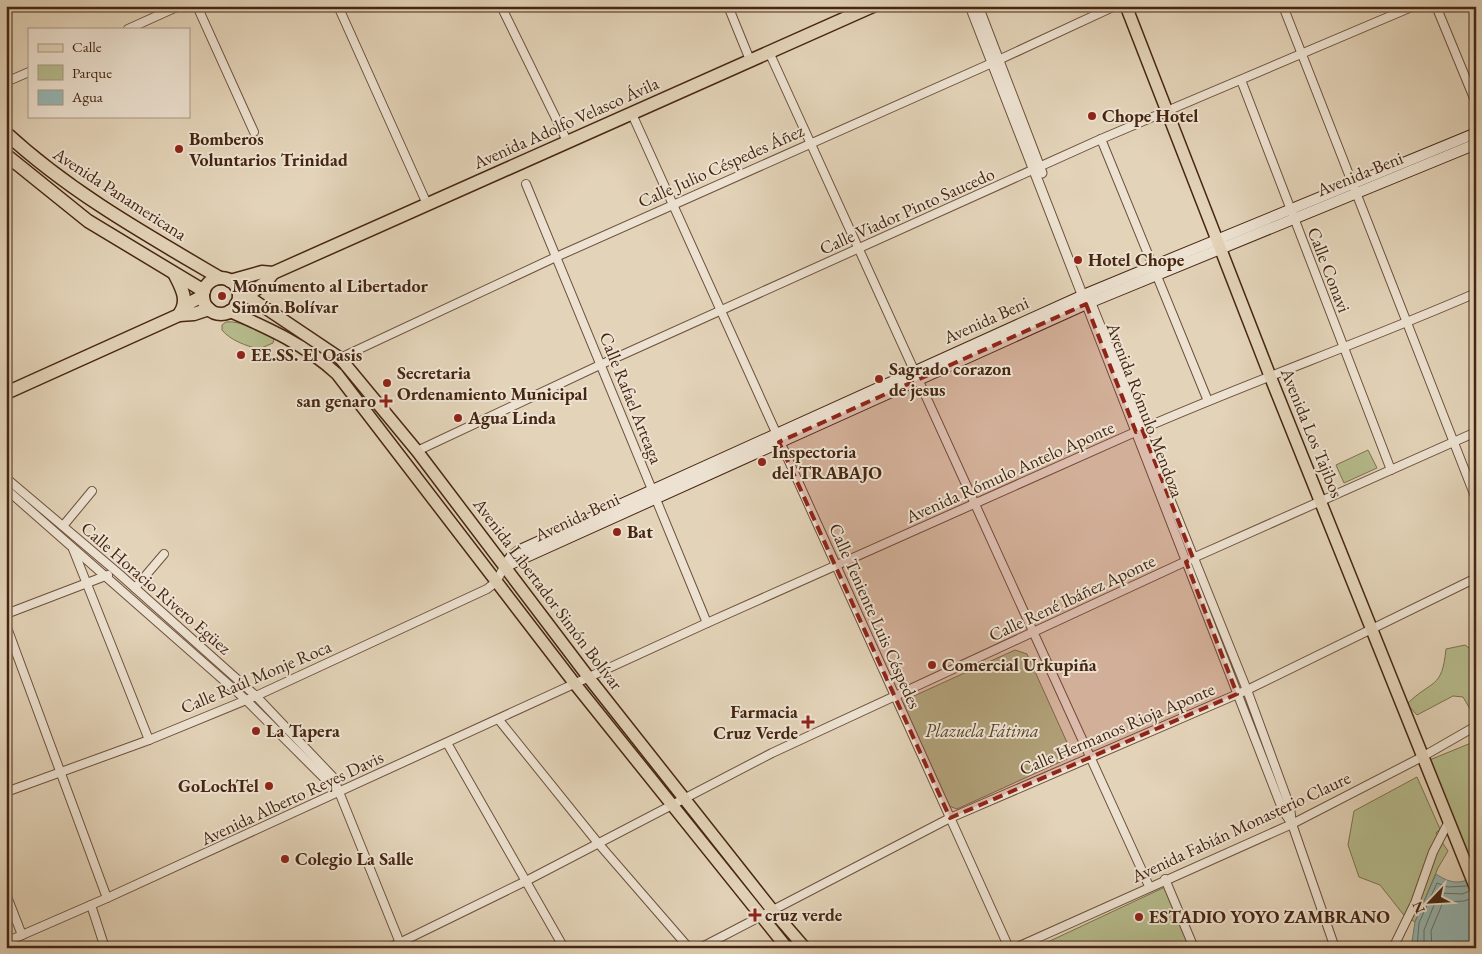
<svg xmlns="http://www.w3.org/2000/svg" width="1482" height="954" font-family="'EB Garamond',serif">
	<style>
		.green { fill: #b6bc8d; stroke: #7e7150 }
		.water { fill: #95b7b3; stroke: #757d73 }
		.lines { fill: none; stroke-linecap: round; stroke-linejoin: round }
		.shore { stroke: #6e6e62; stroke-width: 1 }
		.minor-casing { stroke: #6d513c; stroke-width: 10 }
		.tertiary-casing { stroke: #6d513c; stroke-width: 11 }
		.secondary-casing { stroke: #462612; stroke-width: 12 }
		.primary-casing { stroke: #462612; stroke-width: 14 }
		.trunk-casing { stroke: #462612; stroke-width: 15 }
		.minor { stroke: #ede2d1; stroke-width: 8 }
		.tertiary { stroke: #ede2d1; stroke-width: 9 }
		.secondary { stroke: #ede2d1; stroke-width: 10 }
		.primary { stroke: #e3d3b8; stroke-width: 11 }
		.trunk { stroke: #e3d3b8; stroke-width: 12 }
		.marked { fill: #8f2418; fill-opacity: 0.2; stroke: #8f2418; stroke-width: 4; stroke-dasharray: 10 6; stroke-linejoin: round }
		.poi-dot { fill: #8f2418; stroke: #ede2d1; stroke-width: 2 }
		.labels { text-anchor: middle; stroke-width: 4; stroke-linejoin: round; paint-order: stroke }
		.poi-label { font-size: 18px; font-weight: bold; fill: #462612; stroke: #ede2d1; text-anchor: start }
		.street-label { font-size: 18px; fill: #462612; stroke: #ede2d1 }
		.park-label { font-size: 18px; font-style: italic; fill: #5c442b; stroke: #ede2d1 }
	</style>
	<rect width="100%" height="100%" fill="#e3d3b8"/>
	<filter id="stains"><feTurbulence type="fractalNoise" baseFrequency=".004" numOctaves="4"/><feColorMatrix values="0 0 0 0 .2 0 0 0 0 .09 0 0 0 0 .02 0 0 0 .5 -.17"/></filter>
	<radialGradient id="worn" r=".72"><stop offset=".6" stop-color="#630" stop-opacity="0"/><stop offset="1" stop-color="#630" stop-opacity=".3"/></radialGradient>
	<!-- green -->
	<g class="green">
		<path d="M226,322c15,-2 35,10 48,17l-1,4 -14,6c-13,-3 -29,-9 -37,-19v-5z"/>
		<polygon points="1368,450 1377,468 1344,483 1336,465"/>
		<path d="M1465,645l11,8v66l-13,-22 -10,-1 -36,19 -10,-11c25,-25 35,-14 39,-55z"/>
		<polygon points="1015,650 1027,654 1070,749 1069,758 957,809 949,806 903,707 905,700"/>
		<polygon points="1476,741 1476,866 1473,869 1427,761"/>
		<polygon points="1417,777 1440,829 1436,833 1448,851 1438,868 1415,922 1403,914 1380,885 1359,877 1348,845 1354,811"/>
		<polygon points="1165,887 1190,948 1035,948"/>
	</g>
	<!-- water -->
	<path class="water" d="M1436,874c15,10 25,11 40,1l-1,73h-64l4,-26z"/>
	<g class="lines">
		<!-- shore -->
		<g class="shore">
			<polyline points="1417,948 1419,923 1437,883 1448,887 1467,886"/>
			<polyline points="1424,948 1424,930 1439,893 1462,894 1470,891"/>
			<polyline points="1432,948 1431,931 1443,902 1464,901 1476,897"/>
		</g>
		<defs>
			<g id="minor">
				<polyline points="197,6 254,132"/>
				<polyline points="338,6 427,204"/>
				<polyline points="501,6 567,141"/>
				<polyline points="728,6 750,60"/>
				<polyline points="1283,6 1476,499"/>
				<polyline points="1436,6 1476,103"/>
				<polyline points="128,29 179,6"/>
				<polyline points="769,52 1149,886"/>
				<polyline points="1241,80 1391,470"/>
				<polyline points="6,82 29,72"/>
				<polyline points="632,114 1009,948"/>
				<polyline points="1101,139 1208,401"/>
				<polyline points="526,184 707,623"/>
				<polyline points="1086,304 1283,811 1292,824 1290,807 1247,690 1091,302"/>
				<polyline points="340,358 556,257 992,63 1115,6"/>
				<polyline points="417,451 602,364 1101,139 1414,6"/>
				<polyline points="6,478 117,572 256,696 333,777 402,948"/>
				<polyline points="6,489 245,699 337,791"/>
				<polyline points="63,526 92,491"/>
				<polyline points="73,549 149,740"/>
				<polyline points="135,588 164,554"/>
				<polyline points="6,614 108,575"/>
				<polyline points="6,625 107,898"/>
				<polyline points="499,720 598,843 689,948"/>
				<polyline points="447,743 564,948"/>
				<polyline points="6,792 149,740 256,696 487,589 496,582 504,567"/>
				<polyline points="1292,824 1335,948"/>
				<polyline points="1165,879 1194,948"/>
				<polyline points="6,894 22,935"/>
				<polyline points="91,905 105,948"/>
				<path d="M6,942l101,-44 600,-275 435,-194c110,-48 224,-88 334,-136"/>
				<polyline points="389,948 526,881 772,753 1193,558 1476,432"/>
				<polyline points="700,948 950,818 1247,690 1476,578"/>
				<polyline points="1015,948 1292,824 1422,757 1476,726"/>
				<polyline points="1393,948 1415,903 1433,852 1448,823"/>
			</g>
			<g id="tertiary">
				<polyline points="970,6 1085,302"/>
				<polyline points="978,6 1042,173"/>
			</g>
			<g id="secondary">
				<polyline points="504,567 511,557 520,550 1088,293 1476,133"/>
				<polyline points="504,567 1091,302 1476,144"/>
			</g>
			<g id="primary">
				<polyline points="1126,6 1270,376 1476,889"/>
				<polyline points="237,289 340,358 417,451 589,678 773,911 805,948"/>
				<path d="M229,311c39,17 77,34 108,63l238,310 212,264"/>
			</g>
			<g id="trunk">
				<path d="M6,133c64,59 139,101 214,145"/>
				<polyline points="6,155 88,221 204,291"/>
				<path d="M175,275c6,12 14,25 5,38"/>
				<circle cx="221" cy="296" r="18"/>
				<polyline points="230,281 262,272 273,273 873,6"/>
				<polyline points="236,304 266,282 273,273"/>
				<polyline points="179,315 194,314 209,309"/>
				<polyline points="6,393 179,315 191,302 203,296"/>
			</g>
		</defs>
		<!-- minor casing -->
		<use href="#minor" class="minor-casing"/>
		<!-- tertiary casing -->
		<use href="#tertiary" class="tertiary-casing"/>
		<!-- secondary casing -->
		<use href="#secondary" class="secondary-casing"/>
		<!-- primary casing -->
		<use href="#primary" class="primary-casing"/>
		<!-- trunk casing -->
		<use href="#trunk" class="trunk-casing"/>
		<!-- minor -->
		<use href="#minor" class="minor"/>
		<!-- tertiary -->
		<use href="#tertiary" class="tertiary"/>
		<!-- secondary -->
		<use href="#secondary" class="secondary"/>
		<!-- primary -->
		<use href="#primary" class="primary"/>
		<!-- trunk -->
		<use href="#trunk" class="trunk"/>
	</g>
	<!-- marked area -->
	<path class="marked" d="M1086,304l50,128 6,-3 51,129 -7,4 51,132 -287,124 -171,-376z"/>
	<!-- markers -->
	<g class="poi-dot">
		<circle cx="1092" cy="116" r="5"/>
		<circle cx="179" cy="149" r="5"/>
		<circle cx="1078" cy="260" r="5"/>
		<circle cx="222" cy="296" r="5"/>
		<circle cx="241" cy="355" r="5"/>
		<circle cx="879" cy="379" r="5"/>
		<circle cx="387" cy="383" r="5"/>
		<path d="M383.5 393.5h5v5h5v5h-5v5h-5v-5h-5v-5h5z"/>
		<circle cx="458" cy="418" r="5"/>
		<circle cx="762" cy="462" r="5"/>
		<circle cx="617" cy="532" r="5"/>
		<circle cx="932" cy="665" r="5"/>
		<path d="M805.5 714.5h5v5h5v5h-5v5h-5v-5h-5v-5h5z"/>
		<circle cx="256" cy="731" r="5"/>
		<circle cx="269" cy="786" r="5"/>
		<circle cx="285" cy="859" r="5"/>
		<path d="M752.5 907.5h5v5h5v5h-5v5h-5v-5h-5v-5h5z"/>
		<circle cx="1139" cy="917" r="5"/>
	</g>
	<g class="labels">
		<!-- poi labels -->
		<g class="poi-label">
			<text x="1102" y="122">Chope Hotel</text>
			<text x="189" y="145">Bomberos<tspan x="189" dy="21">Voluntarios Trinidad</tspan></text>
			<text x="1088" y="266">Hotel Chope</text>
			<text x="232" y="292">Monumento al Libertador<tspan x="232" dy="21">Simón Bolívar</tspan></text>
			<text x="251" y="361">EE.SS. El Oasis</text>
			<text x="889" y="375">Sagrado corazon<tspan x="889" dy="21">de jesus</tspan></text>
			<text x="397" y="379">Secretaria<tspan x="397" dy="21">Ordenamiento Municipal</tspan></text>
			<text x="376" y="407" text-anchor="end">san genaro</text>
			<text x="468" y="424">Agua Linda</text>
			<text x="772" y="458">Inspectoria<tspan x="772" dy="21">del TRABAJO</tspan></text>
			<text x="627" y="538">Bat</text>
			<text x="942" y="671">Comercial Urkupiña</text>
			<text x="798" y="718" text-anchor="end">Farmacia<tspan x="798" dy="21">Cruz Verde</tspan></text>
			<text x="266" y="737">La Tapera</text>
			<text x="259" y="792" text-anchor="end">GoLochTel</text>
			<text x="295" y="865">Colegio La Salle</text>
			<text x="765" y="921">cruz verde</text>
			<text x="1149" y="923">ESTADIO YOYO ZAMBRANO</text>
		</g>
		<!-- street labels -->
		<g class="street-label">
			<text transform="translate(566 123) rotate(-24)" y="6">Avenida Adolfo Velasco Ávila</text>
			<text transform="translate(721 166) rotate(-24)" y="6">Calle Julio Céspedes Áñez</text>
			<text transform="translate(1360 174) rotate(-22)" y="6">Avenida Beni</text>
			<text transform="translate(120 194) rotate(33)" y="6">Avenida Panamericana</text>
			<text transform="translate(907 211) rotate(-24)" y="6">Calle Viador Pinto Saucedo</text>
			<text transform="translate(1329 270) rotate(69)" y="6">Calle Conavi</text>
			<text transform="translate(986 320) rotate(-24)" y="6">Avenida Beni</text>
			<text transform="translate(631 398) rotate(68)" y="6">Calle Rafael Arteaga</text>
			<text transform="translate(1145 410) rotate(69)" y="6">Avenida Rómulo Mendoza</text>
			<text transform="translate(1312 433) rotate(68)" y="6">Avenida Los Tajibos</text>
			<text transform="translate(1010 472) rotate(-24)" y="6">Avenida Rómulo Antelo Aponte</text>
			<text transform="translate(577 517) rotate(-25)" y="6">Avenida Beni</text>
			<text transform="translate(156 588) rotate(41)" y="6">Calle Horacio Rivero Egüez</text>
			<text transform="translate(548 594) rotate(53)" y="6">Avenida Libertador Simón Bolívar</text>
			<text transform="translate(1072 598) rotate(-25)" y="6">Calle René Ibáñez Aponte</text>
			<text transform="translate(875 616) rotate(66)" y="6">Calle Teniente Luis Céspedes</text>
			<text transform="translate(256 677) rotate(-23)" y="6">Calle Raúl Monje Roca</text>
			<text transform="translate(1117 729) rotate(-23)" y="6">Calle Hermanos Rioja Aponte</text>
			<text transform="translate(292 798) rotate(-25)" y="6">Avenida Alberto Reyes Davis</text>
			<text transform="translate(1241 827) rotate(-25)" y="6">Avenida Fabián Monasterio Claure</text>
		</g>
		<!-- park labels -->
		<g class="park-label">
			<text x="982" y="737">Plazuela Fátima</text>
		</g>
	</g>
	<!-- margin -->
	<rect width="1482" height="954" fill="none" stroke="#e3d3b8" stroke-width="25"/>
	<rect x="8" y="8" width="1467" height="939" fill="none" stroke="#462612" stroke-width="2.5"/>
	<rect x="12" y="12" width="1457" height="929" fill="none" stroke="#462612"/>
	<!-- legend -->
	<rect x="28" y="28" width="162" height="90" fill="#ede2d1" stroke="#aa9785"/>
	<rect x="38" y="44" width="25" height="8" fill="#e3d3b8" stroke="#aa9785"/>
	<text x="72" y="52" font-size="15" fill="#462612">Calle</text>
	<rect x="38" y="65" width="25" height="15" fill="#b6bc8d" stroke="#aa9785"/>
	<text x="72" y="78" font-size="15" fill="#462612">Parque</text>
	<rect x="38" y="90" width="25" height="15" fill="#95b7b3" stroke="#aa9785"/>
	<text x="72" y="102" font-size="15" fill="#462612">Agua</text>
	<!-- north arrow -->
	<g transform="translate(1430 902) rotate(245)" stroke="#ede2d1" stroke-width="4" paint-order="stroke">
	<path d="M0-4L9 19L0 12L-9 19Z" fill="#462612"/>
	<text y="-8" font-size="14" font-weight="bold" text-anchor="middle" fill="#462612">N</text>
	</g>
	<rect width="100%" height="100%" filter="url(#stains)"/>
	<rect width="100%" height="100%" fill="url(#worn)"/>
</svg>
